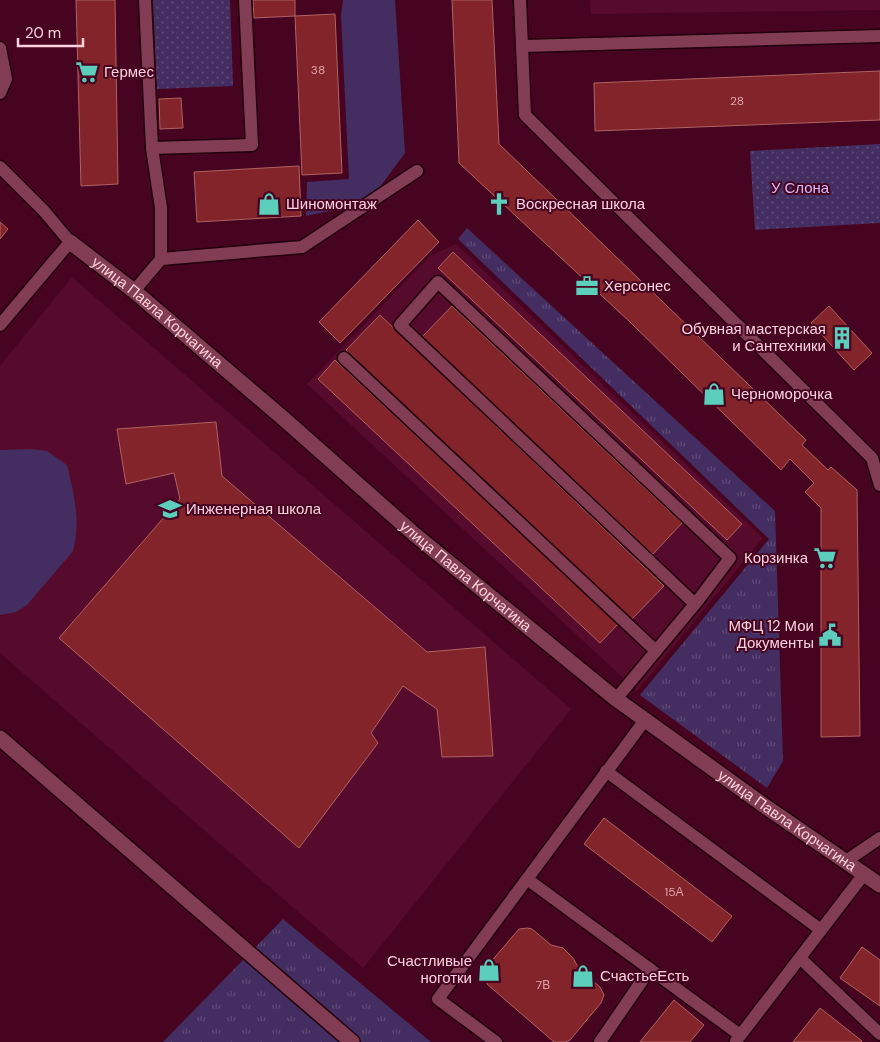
<svg xmlns="http://www.w3.org/2000/svg" width="880" height="1042" font-family="'DM Sans',sans-serif">
	<style>
		.built { fill: #560a2c }
		.grass { fill: url(#grass-tufts) }
		.park { fill: url(#park-dots) }
		.garden { fill: #442e61 }
		.building { fill: #83232a; stroke: #af6362 }
		.lines { fill: none; stroke-linecap: round; stroke-linejoin: round }
		.lane-casing { stroke: #20010c; stroke-width: 15 }
		.street-casing { stroke: #20010c; stroke-width: 18 }
		.lane { stroke: #823c53; stroke-width: 12 }
		.street { stroke: #823c53; stroke-width: 15 }
		.labels { text-anchor: middle; stroke-width: 4; stroke-linejoin: round; paint-order: stroke }
		.number-label { font-size: 12px; fill: #dea6b0 }
		.poi-label { font-size: 15px; fill: #fdd2dd; stroke: #470421; text-anchor: start }
		.park-label { font-size: 15px; fill: #d3bbfe; stroke: #470421 }
		.street-label { font-size: 15px; fill: #fdd2dd; stroke: #470421 }
	</style>
	<defs>
		<pattern id="grass-tufts" width="24" height="20" patternUnits="userSpaceOnUse" patternTransform="scale(1.25)"><rect width="24" height="20" fill="#442e61"/><path d="M3 7l-1-3M5 7V3M7 7l1-3M15 17l-1-3M17 17v-4M19 17l1-3" fill="none" stroke="#604b77"/></pattern>
		<pattern id="park-dots" width="8" height="8" patternUnits="userSpaceOnUse" patternTransform="scale(1.25)"><rect width="8" height="8" fill="#442e61"/><path d="M2 2h.1M6 6h.1" fill="none" stroke="#604b77" stroke-width="1.8" stroke-linecap="round"/></pattern>
	</defs>
	<rect width="100%" height="100%" fill="#470421"/>
	<!-- built -->
	<g class="built">
		<polygon points="590,0 880,0 880,10 591,14"/>
		<polygon points="456,244 763,538 637,691 307,384 430,256"/>
		<polygon points="72,277 571,709 363,968 0,653 0,366"/>
	</g>
	<!-- grass -->
	<g class="grass">
		<polygon points="467,228 775,511 783,761 767,788 640,695 769,539 458,239"/>
		<polygon points="283,919 431,1042 163,1042"/>
	</g>
	<!-- park -->
	<g class="park">
		<polygon points="153,0 230,0 233,86 157,89"/>
		<polygon points="880,144 880,223 755,230 750,151"/>
	</g>
	<!-- garden -->
	<g class="garden">
		<polygon points="343,0 395,0 405,153 368,203 306,216 307,182 349,179 341,15"/>
		<path d="M30,449l17,2 20,14c7,29 14,55 6,86l-46,54 -11,7 -16,3v-165z"/>
	</g>
	<!-- building -->
	<g class="building">
		<polygon points="76,0 115,0 118,184 81,186"/>
		<polygon points="253,0 295,0 295,16 254,18"/>
		<polygon points="452,0 492,0 499,144 806,440 802,445 828,470 831,467 857,490 860,736 821,737 821,508 805,492 814,483 790,459 781,470 630,322 459,163"/>
		<polygon points="335,14 342,173 302,175 295,16"/>
		<polygon points="880,71 880,120 595,131 594,83"/>
		<polygon points="181,98 183,128 160,129 159,99"/>
		<polygon points="299,166 301,216 197,222 194,172"/>
		<polygon points="418,220 439,242 340,343 319,322"/>
		<polygon points="0,222 8,229 0,239"/>
		<polygon points="453,252 742,524 727,540 438,268"/>
		<polygon points="452,306 682,523 653,554 422,337"/>
		<polygon points="829,306 872,353 854,370 811,323"/>
		<polygon points="380,315 664,586 630,621 346,350"/>
		<polygon points="335,360 618,624 600,643 318,379"/>
		<polygon points="216,422 222,476 427,652 485,647 493,756 442,757 437,709 403,686 371,733 378,743 299,848 59,638 180,499 174,473 126,484 117,429"/>
		<polygon points="604,818 732,916 712,942 584,844"/>
		<polygon points="527,928 532,929 551,945 563,948 573,958 579,969 600,987 604,995 601,1003 570,1040 565,1042 554,1042 487,984 483,976 484,970 519,929"/>
		<polygon points="862,947 880,960 880,1006 840,978"/>
		<polygon points="674,1000 704,1025 690,1042 640,1042"/>
		<polygon points="820,1008 862,1041 861,1042 793,1042"/>
	</g>
	<g class="lines">
		<defs>
			<g id="lane">
				<polyline points="520,0 525,115 872,458 880,485"/>
				<polyline points="523,46 880,36"/>
				<polyline points="0,48 6,79 0,93"/>
				<polyline points="152,148 252,145 245,0"/>
				<polyline points="0,167 44,211 70,242 0,325"/>
				<polyline points="161,259 302,247 417,171"/>
				<polyline points="134,291 161,259 161,208 152,148 145,0"/>
				<polyline points="344,358 656,651"/>
				<polyline points="616,699 695,604 699,599 730,558 438,282 400,325 695,604"/>
				<polyline points="606,771 821,930"/>
				<polyline points="846,861 880,838"/>
				<polyline points="527,879 740,1035"/>
				<polyline points="800,958 880,1034"/>
				<polyline points="736,1041 864,874"/>
				<polyline points="496,1042 438,999 645,720"/>
				<polyline points="600,1042 650,969"/>
			</g>
			<g id="street">
				<path id="s1" d="M70,242l64,49 150,128 130,115 202,165 153,110 111,76"/>
				<polyline points="0,738 352,1042"/>
			</g>
		</defs>
		<!-- lane casing -->
		<use href="#lane" class="lane-casing"/>
		<!-- street casing -->
		<use href="#street" class="street-casing"/>
		<!-- lane -->
		<use href="#lane" class="lane"/>
		<!-- street -->
		<use href="#street" class="street"/>
	</g>
	<!-- icons -->
	<defs>
		<symbol id="supermarket-bare" viewBox="-9 -9 18 18"><path d="M-6-5.5h2.5l.6 2H6L4.5 2H-2.5L-4.4-4H-6ZM-1.5 3.2a1.3 1.3 0 1 0 .1 0ZM3 3.2a1.3 1.3 0 1 0 .1 0Z" fill="#5bcebc" stroke="#470421" stroke-width="2.5" paint-order="stroke"/></symbol>
		<symbol id="shop-bare" viewBox="-9 -9 18 18"><path d="M-5-2.5h2.3a2.7 3.5 0 0 1 5.4 0H5L5.5 6h-11ZM-1.5-2.5h3a1.5 2.3 0 0 0-3 0Z" fill="#5bcebc" stroke="#470421" stroke-width="2.5" paint-order="stroke"/></symbol>
		<symbol id="church-bare" viewBox="-9 -9 18 18"><path d="M-1.2-6h2.4v3.5h3.3v2.4h-3.3V6h-2.4V-.1h-3.3v-2.4h3.3Z" fill="#5bcebc" stroke="#470421" stroke-width="2.5" paint-order="stroke"/></symbol>
		<symbol id="office-bare" viewBox="-9 -9 18 18"><path d="M-6-3h4V-5.5h4V-3h4V5H-6ZM-1-4.5V-3h2v-1.5ZM-6 0V1H6V0Z" fill="#5bcebc" stroke="#470421" stroke-width="2.5" paint-order="stroke"/></symbol>
		<symbol id="building-bare" viewBox="-9 -9 18 18"><path d="M-4-6H4V6H1V3H-1V6H-4ZM-2.5-4.3h1.7v1.8h-1.7ZM.8-4.3h1.7v1.8H.8ZM-2.5-1h1.7V.8h-1.7ZM.8-1h1.7V.8H.8Z" fill="#5bcebc" stroke="#470421" stroke-width="2.5" paint-order="stroke"/></symbol>
		<symbol id="school-bare" viewBox="-9 -9 18 18"><path d="M0-5L7-2L0 1L-7-2ZM-4 1L0 2.5L4 1V4Q0 6-4 4Z" fill="#5bcebc" stroke="#470421" stroke-width="2.5" paint-order="stroke"/></symbol>
		<symbol id="civic-bare" viewBox="-9 -9 18 18"><path d="M-.6-6.5H3V-4.5H.6V-3L4-1V1h2V6H-6V1h2V-1L-.6-3ZM-1.2 2.5V6h2.4V2.5Z" fill="#5bcebc" stroke="#470421" stroke-width="2.5" paint-order="stroke"/></symbol>
	</defs>
	<g fill-rule="evenodd">
		<use href="#supermarket-bare" x="71" y="56" width="32" height="32"/>
		<use href="#shop-bare" x="253" y="188" width="32" height="32"/>
		<use href="#church-bare" x="483" y="188" width="32" height="32"/>
		<use href="#office-bare" x="571" y="270" width="32" height="32"/>
		<use href="#building-bare" x="826" y="322" width="32" height="32"/>
		<use href="#shop-bare" x="698" y="378" width="32" height="32"/>
		<use href="#school-bare" x="154" y="493" width="32" height="32"/>
		<use href="#supermarket-bare" x="809" y="542" width="32" height="32"/>
		<use href="#civic-bare" x="814" y="619" width="32" height="32"/>
		<use href="#shop-bare" x="473" y="954" width="32" height="32"/>
		<use href="#shop-bare" x="567" y="960" width="32" height="32"/>
	</g>
	<g class="labels">
		<!-- number labels -->
		<g class="number-label">
			<text x="318" y="74">38</text>
			<text x="737" y="105">28</text>
			<text x="674" y="896">15А</text>
			<text x="543" y="989">7В</text>
		</g>
		<!-- poi labels -->
		<g class="poi-label">
			<text x="104" y="77">Гермес</text>
			<text x="286" y="209">Шиномонтаж</text>
			<text x="516" y="209">Воскресная школа</text>
			<text x="604" y="291">Херсонес</text>
			<text x="826" y="334" text-anchor="end">Обувная мастерская<tspan x="826" dy="17">и Сантехники</tspan></text>
			<text x="731" y="399">Черноморочка</text>
			<text x="186" y="514">Инженерная школа</text>
			<text x="808" y="563" text-anchor="end">Корзинка</text>
			<text x="814" y="631" text-anchor="end">МФЦ 12 Мои<tspan x="814" dy="17">Документы</tspan></text>
			<text x="472" y="966" text-anchor="end">Счастливые<tspan x="472" dy="17">ноготки</tspan></text>
			<text x="600" y="981">СчастьеЕсть</text>
		</g>
		<!-- park labels -->
		<g class="park-label">
			<text x="800" y="193">У Слона</text>
		</g>
		<!-- street labels -->
		<g class="street-label">
			<text dy="5" stroke="none"><textPath href="#s1" startOffset="112">улица Павла Корчагина</textPath></text>
			<text dy="5" stroke="none"><textPath href="#s1" startOffset="518">улица Павла Корчагина</textPath></text>
			<text dy="5" stroke="none"><textPath href="#s1" startOffset="922">улица Павла Корчагина</textPath></text>
		</g>
	</g>
	<!-- scale -->
	<path d="M18 38v8h65v-8" fill="none" stroke="#fdd2dd" stroke-width="2.5"/>
	<text x="25" y="38" font-size="15" fill="#fdd2dd" stroke="#470421" stroke-width="4" paint-order="stroke">20 m</text>
</svg>
